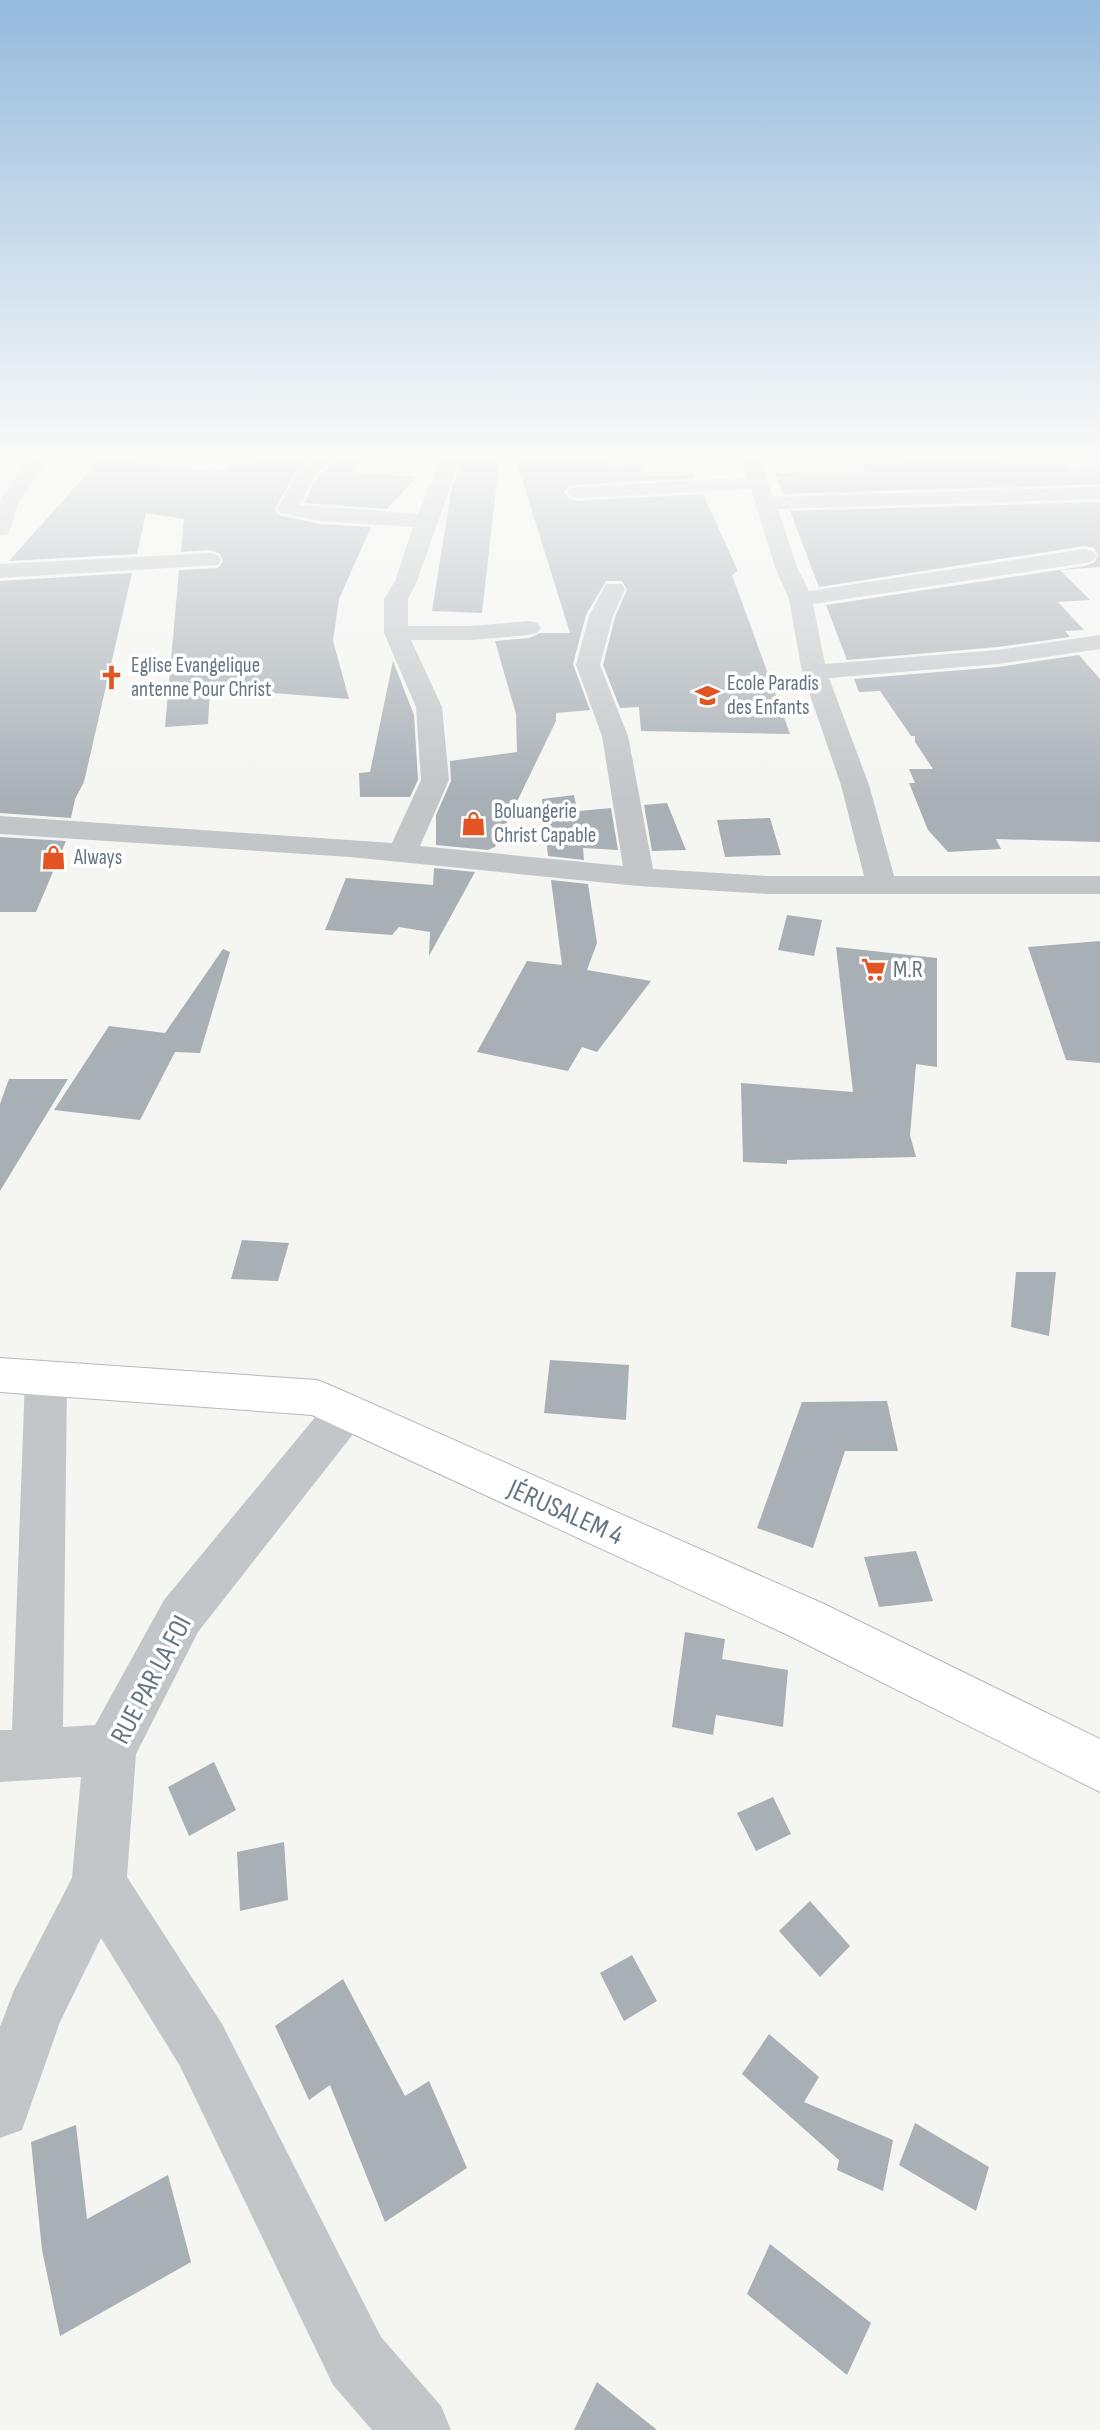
<svg xmlns="http://www.w3.org/2000/svg" width="1100" height="2430" font-family="'Sofia Sans Condensed',sans-serif">
	<style>
		.building { fill: #a8b0b6 }
		.lines { fill: none; stroke-linecap: round; stroke-linejoin: round }
		.secondary-casing { stroke: #b4b9be; stroke-width: 2 }
		.street { fill: #c2c6c9; fill-rule: evenodd }
		.secondary { fill: #fff; fill-rule: evenodd }
		.labels { text-anchor: middle; stroke-width: 7; stroke-linejoin: round; paint-order: stroke }
		.far-poi-label { font-size: 21px; fill: #647483; stroke: #fff; text-anchor: start }
		.poi-label { font-size: 24px; fill: #647483; stroke: #fff; text-anchor: start }
		.near-street-label { font-size: 28px; fill: #647483; stroke: #fff }
	</style>
	<rect width="100%" height="100%" fill="#f5f5f1"/>
	<!-- building -->
	<g class="building">
		<polygon points="100,459 205,470 207,468 227,470 233,463 250,465 254,459 308,459 297,469 275,508 278,515 319,524 371,527 339,599 333,641 349,699 210,688 208,724 165,727 179,570 218,568 223,561 220,554 210,550 181,552 184,519 146,513 137,554 9,561"/>
		<polygon points="337,459 362,459 351,473 416,477 387,509 304,503 316,479"/>
		<polygon points="462,459 499,462 482,613 432,611 451,492"/>
		<polygon points="919,460 1065,465 1067,469 1100,467 1100,484 783,494 775,473 865,472 863,463 904,464 903,461"/>
		<polygon points="579,461 608,461 612,466 640,464 649,476 694,474 695,478 570,485 564,492 569,499 577,501 703,494 738,571 732,575 790,734 641,731 639,707 620,708 603,665 615,617 627,590 622,581 606,581 586,615 573,664 590,710 556,713 556,721 495,847 488,850 436,845 436,815 451,781 450,761 517,752 516,714 495,641 529,638 540,633 570,633 517,463"/>
		<polygon points="1100,502 1100,567 1060,570 1090,600 1058,602 1084,630 1065,631 1070,637 998,647 847,660 826,605 1085,566 1095,562 1098,555 1094,548 1085,546 819,587 790,511"/>
		<polygon points="132,573 84,782 75,799 71,818 0,813 0,581"/>
		<polygon points="1079,655 1100,679 1100,842 996,839 1001,849 948,852 928,830 909,783 915,783 909,769 933,769 915,742 915,736 911,736 880,691 859,692 854,679 998,667"/>
		<polygon points="393,661 414,715 418,780 410,797 360,797 359,773 370,772"/>
		<polygon points="574,795 578,815 579,811 611,808 618,850 583,848 584,860 548,856 542,799"/>
		<polygon points="667,803 686,850 652,851 644,805"/>
		<polygon points="770,818 781,855 725,857 717,820"/>
		<polygon points="0,837 66,841 36,912 0,912"/>
		<polygon points="434,868 475,872 429,956 430,932 399,927 392,935 325,930 346,878 433,885"/>
		<polygon points="551,880 588,884 597,943 587,970 651,981 597,1052 582,1047 568,1071 477,1052 527,961 562,965"/>
		<polygon points="787,915 822,920 814,956 778,950"/>
		<polygon points="1100,941 1100,1063 1066,1060 1028,947"/>
		<polygon points="836,947 937,958 937,1067 916,1064 910,1135 916,1157 787,1160 787,1164 743,1162 741,1083 853,1092"/>
		<polygon points="223,949 230,952 200,1053 175,1052 140,1120 54,1110 109,1026 165,1033"/>
		<polygon points="9,1079 68,1079 0,1191 0,1104"/>
		<polygon points="242,1240 289,1243 278,1281 231,1279"/>
		<polygon points="1016,1272 1056,1272 1049,1336 1011,1327"/>
		<polygon points="550,1360 629,1365 626,1420 544,1413"/>
		<polygon points="887,1401 898,1451 845,1451 813,1548 757,1528 802,1402"/>
		<polygon points="916,1551 933,1601 879,1607 864,1557"/>
		<polygon points="685,1632 725,1639 722,1659 788,1670 783,1727 716,1715 713,1735 672,1727"/>
		<polygon points="214,1762 236,1810 189,1836 168,1787"/>
		<polygon points="773,1797 791,1834 756,1851 737,1813"/>
		<polygon points="284,1842 288,1900 240,1911 237,1852"/>
		<polygon points="810,1901 850,1946 820,1977 779,1931"/>
		<polygon points="632,1955 657,2001 624,2021 600,1973"/>
		<polygon points="343,1979 405,2096 429,2081 467,2168 385,2222 330,2085 309,2100 275,2026"/>
		<polygon points="769,2034 819,2077 804,2102 893,2140 883,2191 837,2170 839,2160 742,2074"/>
		<polygon points="915,2123 989,2167 976,2211 899,2165"/>
		<polygon points="76,2125 87,2219 168,2175 191,2262 60,2336 42,2250 31,2142"/>
		<polygon points="770,2244 871,2323 847,2375 747,2294"/>
		<polygon points="597,2382 657,2430 574,2430"/>
	</g>
	<g class="lines">
		<defs>
			<polygon id="secondary" points="0,1358 317,1380 332,1386 824,1604 1100,1739 1100,1792 790,1636 312,1415 0,1392"/>
		</defs>
		<!-- secondary casing -->
		<use href="#secondary" class="secondary-casing"/>
		<!-- street -->
		<g class="street">
			<polygon points="28,459 48,459 19,502 8,534 0,535 0,500"/>
			<polygon points="312,459 334,459 314,477 300,505 418,514 440,459 460,459 417,581 408,599 408,626 471,626 529,621 537,623 541,628 537,633 529,635 471,640 411,640 442,707 449,780 420,846 623,866 602,736 576,665 589,616 606,584 622,584 625,589 613,616 600,665 628,736 653,869 767,876 864,876 841,785 802,672 789,599 775,567 751,489 577,498 570,496 567,492 570,488 747,477 741,459 761,459 773,497 1100,487 1100,499 778,509 797,567 809,591 1085,549 1093,551 1096,556 1093,561 1085,563 813,604 825,664 998,650 1100,635 1100,649 998,664 829,678 869,785 894,876 1100,876 1100,894 767,894 638,886 350,857 0,834 0,816 392,843 421,780 416,707 384,633 384,599 395,581 413,527 320,521 280,513 277,509 299,470"/>
			<polygon points="210,553 218,555 221,560 218,565 0,578 0,564"/>
			<polygon points="46,1362 61,1367 67,1379 63,1727 95,1725 164,1600 331,1398 346,1393 361,1398 368,1411 361,1424 198,1632 136,1754 127,1877 222,2024 381,2337 441,2406 451,2430 372,2430 333,2385 180,2066 101,1938 60,2022 22,2130 0,2138 0,2027 14,1990 72,1878 81,1777 0,1782 0,1730 12,1730 25,1379 31,1367"/>
		</g>
		<!-- secondary -->
		<use href="#secondary" class="secondary"/>
	</g>
	<!-- sky -->
	<linearGradient id="sky" x2="0" y2="1"><stop stop-color="#95badc"/><stop offset="0.57" stop-color="#fafaf9"/><stop offset="1" stop-color="#fafaf9" stop-opacity="0"/></linearGradient>
	<rect width="1100" height="799" fill="url(#sky)"/>
	<!-- icons -->
	<defs>
		<symbol id="church-bare" viewBox="-9 -9 18 18"><path d="M-1.2-6h2.4v3.5h3.3v2.4h-3.3V6h-2.4V-.1h-3.3v-2.4h3.3Z" fill="#e35423" stroke="#fff" stroke-width="2.5" paint-order="stroke"/></symbol>
		<symbol id="school-bare" viewBox="-9 -9 18 18"><path d="M0-5L7-2L0 1L-7-2ZM-4 1L0 2.5L4 1V4Q0 6-4 4Z" fill="#e35423" stroke="#fff" stroke-width="2.5" paint-order="stroke"/></symbol>
		<symbol id="shop-bare" viewBox="-9 -9 18 18"><path d="M-5-2.5h2.3a2.7 3.5 0 0 1 5.4 0H5L5.5 6h-11ZM-1.5-2.5h3a1.5 2.3 0 0 0-3 0Z" fill="#e35423" stroke="#fff" stroke-width="2.5" paint-order="stroke"/></symbol>
		<symbol id="supermarket-bare" viewBox="-9 -9 18 18"><path d="M-6-5.5h2.5l.6 2H6L4.5 2H-2.5L-4.4-4H-6ZM-1.5 3.2a1.3 1.3 0 1 0 .1 0ZM3 3.2a1.3 1.3 0 1 0 .1 0Z" fill="#e35423" stroke="#fff" stroke-width="2.5" paint-order="stroke"/></symbol>
	</defs>
	<g fill-rule="evenodd">
		<use href="#church-bare" x="94" y="660" width="35" height="35"/>
		<use href="#school-bare" x="690" y="678" width="35" height="35"/>
		<use href="#shop-bare" x="456" y="806" width="35" height="35"/>
		<use href="#shop-bare" x="36" y="840" width="35" height="35"/>
		<use href="#supermarket-bare" x="856" y="952" width="35" height="35"/>
	</g>
	<g class="labels">
		<!-- far-poi labels -->
		<g class="far-poi-label">
			<text x="131" y="672">Eglise Evangelique<tspan x="131" dy="24">antenne Pour Christ</tspan></text>
			<text x="727" y="690">Ecole Paradis<tspan x="727" dy="24">des Enfants</tspan></text>
			<text x="494" y="818">Boluangerie<tspan x="494" dy="24">Christ Capable</tspan></text>
			<text x="74" y="864">Always</text>
		</g>
		<!-- poi labels -->
		<g class="poi-label">
			<text x="893" y="977">M.R</text>
		</g>
		<!-- near-street labels -->
		<g class="near-street-label">
			<text transform="translate(566 1511) rotate(24)" y="10">JÉRUSALEM 4</text>
			<text transform="translate(150 1679) rotate(-62)" y="10">RUE PAR LA FOI</text>
		</g>
	</g>
</svg>
